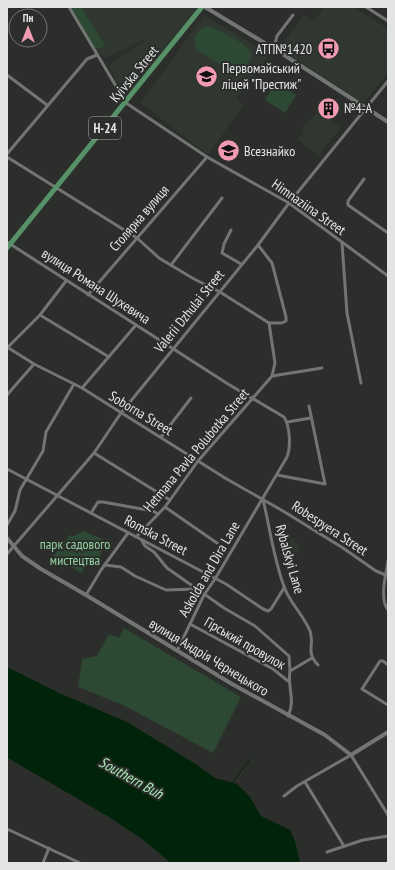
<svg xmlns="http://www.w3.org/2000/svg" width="395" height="870" font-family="'PT Sans Narrow',sans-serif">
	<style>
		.built { fill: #303731 }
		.green { fill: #2d4833 }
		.water { fill: #002309 }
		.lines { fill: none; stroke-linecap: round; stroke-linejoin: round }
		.stream { stroke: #002309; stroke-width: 1 }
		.minor { stroke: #737573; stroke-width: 3 }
		.tertiary { stroke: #737573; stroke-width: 4 }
		.primary { stroke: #569167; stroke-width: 5 }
		.labels { text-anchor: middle; stroke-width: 4; stroke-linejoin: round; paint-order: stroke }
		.shield { fill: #2c2e2c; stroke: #acaead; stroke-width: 1 }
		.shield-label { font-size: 13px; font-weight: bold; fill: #e3e5e4 }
		.poi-label { font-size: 14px; fill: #e3e5e4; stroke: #2c2e2c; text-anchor: start }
		.street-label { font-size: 14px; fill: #e3e5e4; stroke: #2c2e2c }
		.park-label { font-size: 14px; fill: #94d3a1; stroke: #2c2e2c }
		.water-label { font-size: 15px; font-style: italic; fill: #a7e7b4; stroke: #2c2e2c }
	</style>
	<rect width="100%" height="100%" fill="#2c2e2c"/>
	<!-- built -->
	<g class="built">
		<polygon points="69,7 202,7 126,103 109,65 150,37 105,58 94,49"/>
		<polygon points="324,7 354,7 388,29 388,73 363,103 280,48 303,15 313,22"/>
		<polygon points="204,15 270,54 236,99 243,105 208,155 141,103"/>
		<polygon points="318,111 341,127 319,155 297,139 304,131 302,129"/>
		<polygon points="283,536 285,537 285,540 291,541 292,538 295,540 294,543 301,545 296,554 276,541 279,537 281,538"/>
	</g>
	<!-- green -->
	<g class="green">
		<polygon points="69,7 81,7 106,47 94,49"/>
		<path d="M205,26c8,0 43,18 46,26 1,6 -5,15 -8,20l-9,1 -37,-23c-6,-10 -1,-18 8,-24z"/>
		<polygon points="276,82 296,95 285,113 265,100"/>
		<polygon points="83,531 105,540 99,560 88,559 82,573 59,561 53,556 70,535 74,536"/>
		<polygon points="124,628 241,697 213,753 125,706 78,687 82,659 97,656 109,634 119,638"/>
	</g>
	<!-- water -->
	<polygon class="water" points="7,667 59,693 127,722 194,763 215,778 237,784 250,797 261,816 290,830 295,841 300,863 171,863 142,839 109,817 8,758"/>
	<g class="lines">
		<!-- stream -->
		<polyline class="stream" points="233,782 249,760"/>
		<!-- minor -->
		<g class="minor">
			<polyline points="69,7 126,103 207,157 289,203 388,276"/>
			<polyline points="366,7 388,21"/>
			<polyline points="274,48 277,36 293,15"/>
			<polyline points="7,75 47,105"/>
			<polyline points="7,154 87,59 97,55"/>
			<polyline points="7,157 137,238 159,258 194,279 220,292 269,323"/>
			<polyline points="364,179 348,201 348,205 388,233"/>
			<polyline points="231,230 224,244 222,253 241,264"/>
			<path d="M7,242l221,142 56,33c6,9 7,30 3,40l-72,122 -11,16 -27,56"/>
			<polyline points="342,243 347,313 361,383"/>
			<polyline points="258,245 272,263 286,317 286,321 282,323 269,323"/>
			<polyline points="171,265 222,198"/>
			<polyline points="88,295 207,157"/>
			<polyline points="40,315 109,357"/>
			<polyline points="7,347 34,364 82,388 225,478 283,511 343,548 376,571 388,576"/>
			<polyline points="7,348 40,315 66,281"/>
			<polyline points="272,376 322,368"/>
			<polyline points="82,388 136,325"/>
			<polyline points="7,395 34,364"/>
			<polyline points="287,422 311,418"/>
			<polyline points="161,437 191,398"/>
			<polyline points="94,453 170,500"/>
			<polyline points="7,469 226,584 263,609 268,611 271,609 284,588"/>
			<polyline points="277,475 325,484 309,406"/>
			<path d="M263,499c7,30 11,62 22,90 6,15 19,27 25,42 5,15 -5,20 8,34"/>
			<polyline points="165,507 217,543"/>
			<polyline points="91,513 98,502 103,502 153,511 158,514"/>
			<polyline points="7,525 15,511 20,490 43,451 46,432 74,384"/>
			<polyline points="136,537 165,507 198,461 272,376 275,363 269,323"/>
			<polyline points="142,541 145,546 154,552 167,568 197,589"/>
			<polyline points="7,554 94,453 121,413 258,245 289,203 388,81"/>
			<path d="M388,561c-2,14 -9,37 0,49"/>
			<polyline points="105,565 121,567 135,576 166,590 197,589 224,608 255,626 289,656 290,671"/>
			<polyline points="86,595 101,570 128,533"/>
			<polyline points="190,624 273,669 288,681"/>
			<polyline points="388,665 383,661 380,661 362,689 388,705"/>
			<path d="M288,716c8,-16 -1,-29 2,-45l22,-13"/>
			<polyline points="305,782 344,846"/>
			<polyline points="284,796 297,786 351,755 388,815"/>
			<polyline points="7,829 80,863"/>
			<polyline points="327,852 363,840 388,836"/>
			<polyline points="43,863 49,848"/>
		</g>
		<!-- tertiary -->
		<g class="tertiary">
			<polyline points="205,7 281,53 388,122"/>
			<polyline points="7,538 22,556 41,569 86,595 232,684 325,735 351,755 388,732"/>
		</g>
		<!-- primary -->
		<polyline class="primary" points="7,248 202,7"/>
	</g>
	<!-- icons -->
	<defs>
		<symbol id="bus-disc" viewBox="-11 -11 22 22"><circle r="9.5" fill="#f19ab4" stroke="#2c2e2c"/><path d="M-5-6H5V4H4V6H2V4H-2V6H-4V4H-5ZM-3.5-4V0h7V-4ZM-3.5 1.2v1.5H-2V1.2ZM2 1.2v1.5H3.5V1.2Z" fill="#111"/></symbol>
		<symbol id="school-disc" viewBox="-11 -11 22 22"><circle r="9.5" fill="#f19ab4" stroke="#2c2e2c"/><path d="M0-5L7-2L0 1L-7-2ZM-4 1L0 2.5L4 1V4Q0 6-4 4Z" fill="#111"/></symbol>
		<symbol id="building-disc" viewBox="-11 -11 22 22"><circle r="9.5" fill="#f19ab4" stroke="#2c2e2c"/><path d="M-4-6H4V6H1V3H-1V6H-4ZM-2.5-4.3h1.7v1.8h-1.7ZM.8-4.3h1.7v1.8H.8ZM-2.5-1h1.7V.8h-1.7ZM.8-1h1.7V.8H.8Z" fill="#111"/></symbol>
	</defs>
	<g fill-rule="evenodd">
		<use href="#bus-disc" x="316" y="36" width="25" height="25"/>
		<use href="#school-disc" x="194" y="64" width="25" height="25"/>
		<use href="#building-disc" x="316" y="96" width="25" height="25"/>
		<use href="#school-disc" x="216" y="138" width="25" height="25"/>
	</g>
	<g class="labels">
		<!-- shield labels -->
		<rect class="shield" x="89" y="117" width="32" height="22" rx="3"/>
		<g class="shield-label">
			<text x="105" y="133">Н-24</text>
		</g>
		<!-- poi labels -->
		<g class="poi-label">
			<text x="312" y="54" text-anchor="end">АТП№1420</text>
			<text x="222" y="73">Первомайський<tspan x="222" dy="16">ліцей "Престиж"</tspan></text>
			<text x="344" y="113">№4-А</text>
			<text x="244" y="156">Всезнайко</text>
		</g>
		<!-- street labels -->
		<g class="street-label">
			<text transform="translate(134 74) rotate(-51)" y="5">Kyivska Street</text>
			<text transform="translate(309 207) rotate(35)" y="5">Himnaziina Street</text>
			<text transform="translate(139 218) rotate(-49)" y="5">Столярна вулиця</text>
			<text transform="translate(96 286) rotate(33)" y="5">вулиця Романа Шухевича</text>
			<text transform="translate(189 311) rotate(-51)" y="5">Valerii Dzhulai Street</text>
			<text transform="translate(141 413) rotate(31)" y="5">Soborna Street</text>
			<text transform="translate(196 450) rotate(-50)" y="5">Hetmana Pavla Polubotka Street</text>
			<text transform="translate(330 528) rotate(33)" y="5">Robespyera Street</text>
			<text transform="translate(156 535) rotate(28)" y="5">Romska Street</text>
			<text transform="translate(290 559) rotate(74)" y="5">Rybalskyi Lane</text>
			<text transform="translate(209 569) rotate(-60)" y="5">Askolda and Dira Lane</text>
			<text transform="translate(245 643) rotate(30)" y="5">Гірський провулок</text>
			<text transform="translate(209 657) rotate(31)" y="5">вулиця Андрія Чернецького</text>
		</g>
		<!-- park labels -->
		<g class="park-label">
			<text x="75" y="549">парк садового<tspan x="75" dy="16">мистецтва</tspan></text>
		</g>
		<!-- water labels -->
		<g class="water-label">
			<text transform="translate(131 778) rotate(29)" y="5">Southern Buh</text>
		</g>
	</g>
	<!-- border -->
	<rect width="395" height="870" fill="none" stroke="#e3e5e4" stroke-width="16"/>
	<!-- north arrow -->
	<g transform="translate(28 28)"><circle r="19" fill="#2c2e2c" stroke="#757776"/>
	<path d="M0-3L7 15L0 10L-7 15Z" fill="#f19ab4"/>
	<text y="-6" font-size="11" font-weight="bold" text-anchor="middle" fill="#e3e5e4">Пн</text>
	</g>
</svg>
